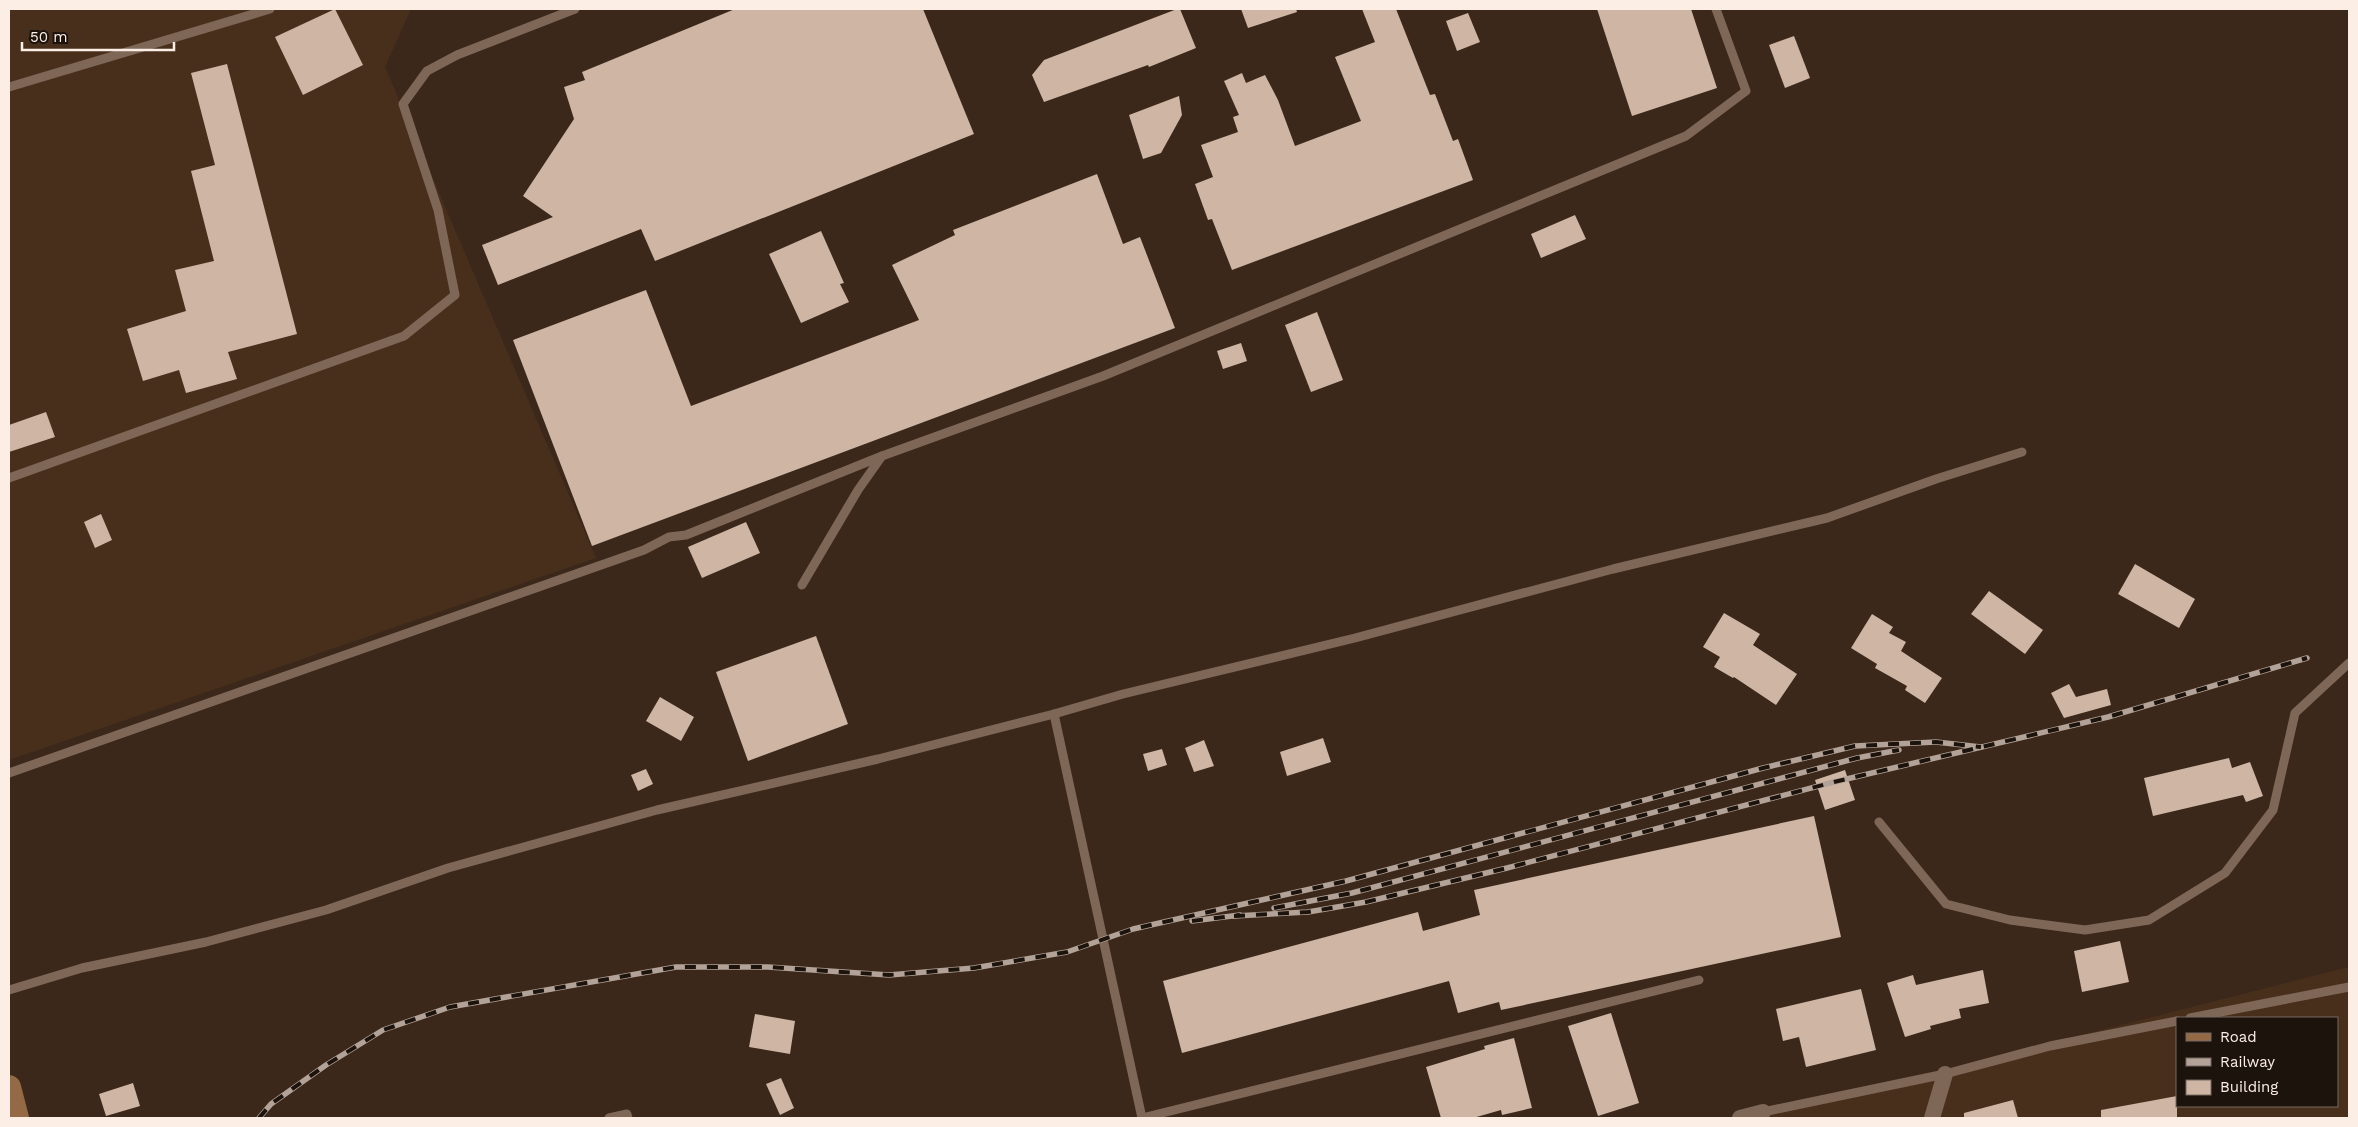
<svg xmlns="http://www.w3.org/2000/svg" width="2358" height="1127" font-family="'Work Sans',sans-serif">
	<style>
		.built { fill: #482f1c; fill-rule: evenodd }
		.building { fill: #ceb5a4 }
		.lines { fill: none; stroke-linecap: round; stroke-linejoin: round }
		.lane { stroke: #7e6757; stroke-width: 9 }
		.street { stroke: #7e6757; stroke-width: 16 }
		.secondary { stroke: #936946; stroke-width: 24 }
		.rail-casing { stroke: #b2a297; stroke-width: 5.5 }
		.rail { stroke: #1c130d; stroke-width: 4; stroke-dasharray: 11; stroke-linecap: butt }
	</style>
	<rect width="100%" height="100%" fill="#3b281a"/>
	<!-- built -->
	<g class="built">
		<polygon points="9,9 411,9 385,67 596,558 9,760"/>
		<path d="M2349,967v151h-592zM2177,1018h160v88h-160z"/>
	</g>
	<!-- building -->
	<g class="building">
		<polygon points="335,9 363,65 303,95 275,37"/>
		<polygon points="735,9 923,9 974,134 655,261 641,229 498,285 482,245 553,217 523,196 574,119 564,87 585,80 582,72"/>
		<polygon points="1177,9 1180,9 1196,48 1149,67 1148,65 1044,102 1032,75 1044,60"/>
		<polygon points="1241,9 1296,9 1297,12 1248,28"/>
		<polygon points="1362,9 1396,9 1430,95 1435,94 1453,141 1458,139 1473,180 1232,270 1212,219 1208,220 1195,184 1213,177 1201,145 1238,132 1233,117 1239,115 1224,81 1242,73 1246,83 1265,75 1278,100 1295,146 1361,121 1335,57 1375,42"/>
		<polygon points="1597,9 1691,9 1717,88 1632,116"/>
		<polygon points="1468,13 1480,42 1457,51 1446,21"/>
		<polygon points="1794,36 1810,78 1785,88 1769,45"/>
		<polygon points="227,64 297,334 228,352 237,379 186,393 179,370 143,381 127,329 186,311 175,270 214,261 191,171 215,165 191,73"/>
		<polygon points="1179,96 1182,115 1161,153 1143,159 1129,115"/>
		<polygon points="1097,174 1123,244 1140,237 1175,328 592,546 513,340 646,290 691,406 919,320 892,265 955,235 953,230"/>
		<polygon points="1575,215 1586,239 1541,258 1531,234"/>
		<polygon points="821,231 844,283 840,284 849,302 801,323 769,254"/>
		<polygon points="1317,312 1343,380 1311,392 1285,325"/>
		<polygon points="1241,343 1247,361 1223,369 1217,351"/>
		<polygon points="46,412 55,437 9,452 9,425"/>
		<polygon points="101,514 112,540 95,548 84,522"/>
		<polygon points="746,522 760,553 702,578 688,547"/>
		<polygon points="2135,564 2195,599 2179,628 2118,594"/>
		<polygon points="1989,591 2043,630 2025,654 1971,614"/>
		<polygon points="1724,613 1760,634 1753,645 1797,674 1776,705 1734,677 1733,678 1714,667 1720,657 1703,647"/>
		<polygon points="1872,614 1893,627 1889,633 1906,642 1901,651 1942,678 1925,703 1905,690 1907,686 1875,668 1877,664 1851,648"/>
		<polygon points="816,636 848,724 748,761 716,672"/>
		<polygon points="2069,684 2076,697 2107,689 2111,705 2064,718 2051,693"/>
		<polygon points="660,697 694,717 681,741 646,721"/>
		<polygon points="1323,738 1331,762 1287,776 1280,752"/>
		<polygon points="1204,740 1214,766 1194,772 1185,748"/>
		<polygon points="1162,749 1167,765 1148,771 1143,754"/>
		<polygon points="2229,758 2232,768 2250,762 2263,796 2246,802 2243,795 2153,816 2144,778"/>
		<polygon points="646,769 653,784 638,791 631,775"/>
		<polygon points="1845,770 1855,800 1825,810 1815,780"/>
		<polygon points="1814,816 1841,937 1501,1010 1499,1002 1458,1013 1449,981 1182,1053 1163,981 1418,912 1423,931 1480,915 1474,890"/>
		<polygon points="2120,941 2129,982 2082,992 2074,951"/>
		<polygon points="1983,970 1989,1003 1959,1009 1961,1018 1930,1026 1931,1029 1905,1037 1887,983 1913,975 1916,985"/>
		<polygon points="1861,989 1876,1050 1806,1067 1799,1037 1783,1041 1776,1009"/>
		<polygon points="1611,1013 1639,1103 1598,1116 1568,1026"/>
		<polygon points="755,1014 795,1021 790,1054 749,1047"/>
		<polygon points="1514,1038 1532,1108 1502,1115 1501,1110 1473,1118 1441,1118 1426,1067 1485,1049 1484,1046"/>
		<polygon points="781,1078 794,1108 780,1115 766,1084"/>
		<polygon points="133,1083 140,1106 106,1116 99,1094"/>
		<polygon points="2177,1096 2177,1118 2101,1118 2101,1110"/>
		<polygon points="2013,1100 2018,1118 1964,1118 1964,1113"/>
	</g>
	<g class="lines">
		<!-- lane -->
		<g class="lane">
			<polyline points="9,87 270,9"/>
			<polyline points="9,478 404,336 455,295 438,210 403,104 427,71 457,55 575,9"/>
			<polyline points="802,585 858,490 882,456 1103,376 1686,136 1746,91 1716,9"/>
			<polyline points="1054,714 1142,1118"/>
			<polyline points="9,773 644,550 669,537 686,535 882,456"/>
			<polyline points="1879,822 1946,904 2010,920 2085,930 2149,920 2225,873 2273,810 2295,713 2349,663"/>
			<polyline points="9,990 82,968 206,942 326,910 448,868 657,810 878,759 1054,714 1123,694 1355,638 1613,569 1827,518 1936,479 2022,452"/>
			<polyline points="2190,1018 2349,987"/>
			<polyline points="1763,1112 1945,1074 2050,1046 2177,1021"/>
			<polyline points="609,1118 627,1114 628,1118"/>
			<polyline points="1142,1118 1699,980"/>
		</g>
		<!-- street -->
		<g class="street">
			<polyline points="1740,1118 1763,1112"/>
			<polyline points="1932,1118 1945,1074"/>
		</g>
		<!-- secondary -->
		<polyline class="secondary" points="9,1087 17,1118"/>
		<defs>
			<g id="rail">
				<polyline points="1274,908 1352,893 1857,758 1899,750"/>
				<polyline points="1234,916 1308,912 1366,902 1507,868 1834,782 2108,717 2307,658"/>
				<polyline points="1192,921 1240,915"/>
				<polyline points="259,1118 271,1104 326,1065 383,1030 450,1007 676,967 768,967 889,975 974,968 1067,952 1133,929 1346,881 1763,768 1855,746 1936,742 1981,747"/>
			</g>
		</defs>
		<!-- rail casing -->
		<use href="#rail" class="rail-casing"/>
		<!-- rail -->
		<use href="#rail" class="rail"/>
	</g>
	<!-- border -->
	<rect width="2358" height="1127" fill="none" stroke="#fceee5" stroke-width="20"/>
	<!-- legend -->
	<rect x="2176" y="1017" width="162" height="90" fill="#1c130d" stroke="#766b63"/>
	<rect x="2186" y="1033" width="25" height="8" fill="#936946" stroke="#766b63"/>
	<text x="2220" y="1042" font-size="15" fill="#fceee5">Road</text>
	<rect x="2186" y="1058" width="25" height="8" fill="#b2a297" stroke="#766b63"/>
	<text x="2220" y="1067" font-size="15" fill="#fceee5">Railway</text>
	<rect x="2186" y="1080" width="25" height="15" fill="#ceb5a4" stroke="#766b63"/>
	<text x="2220" y="1092" font-size="15" fill="#fceee5">Building</text>
	<!-- scale -->
	<path d="M22 42v8h152v-8" fill="none" stroke="#fceee5" stroke-width="2.5"/>
	<text x="30" y="42" font-size="15" fill="#fceee5" stroke="#1c130d" stroke-width="4" paint-order="stroke">50 m</text>
</svg>
